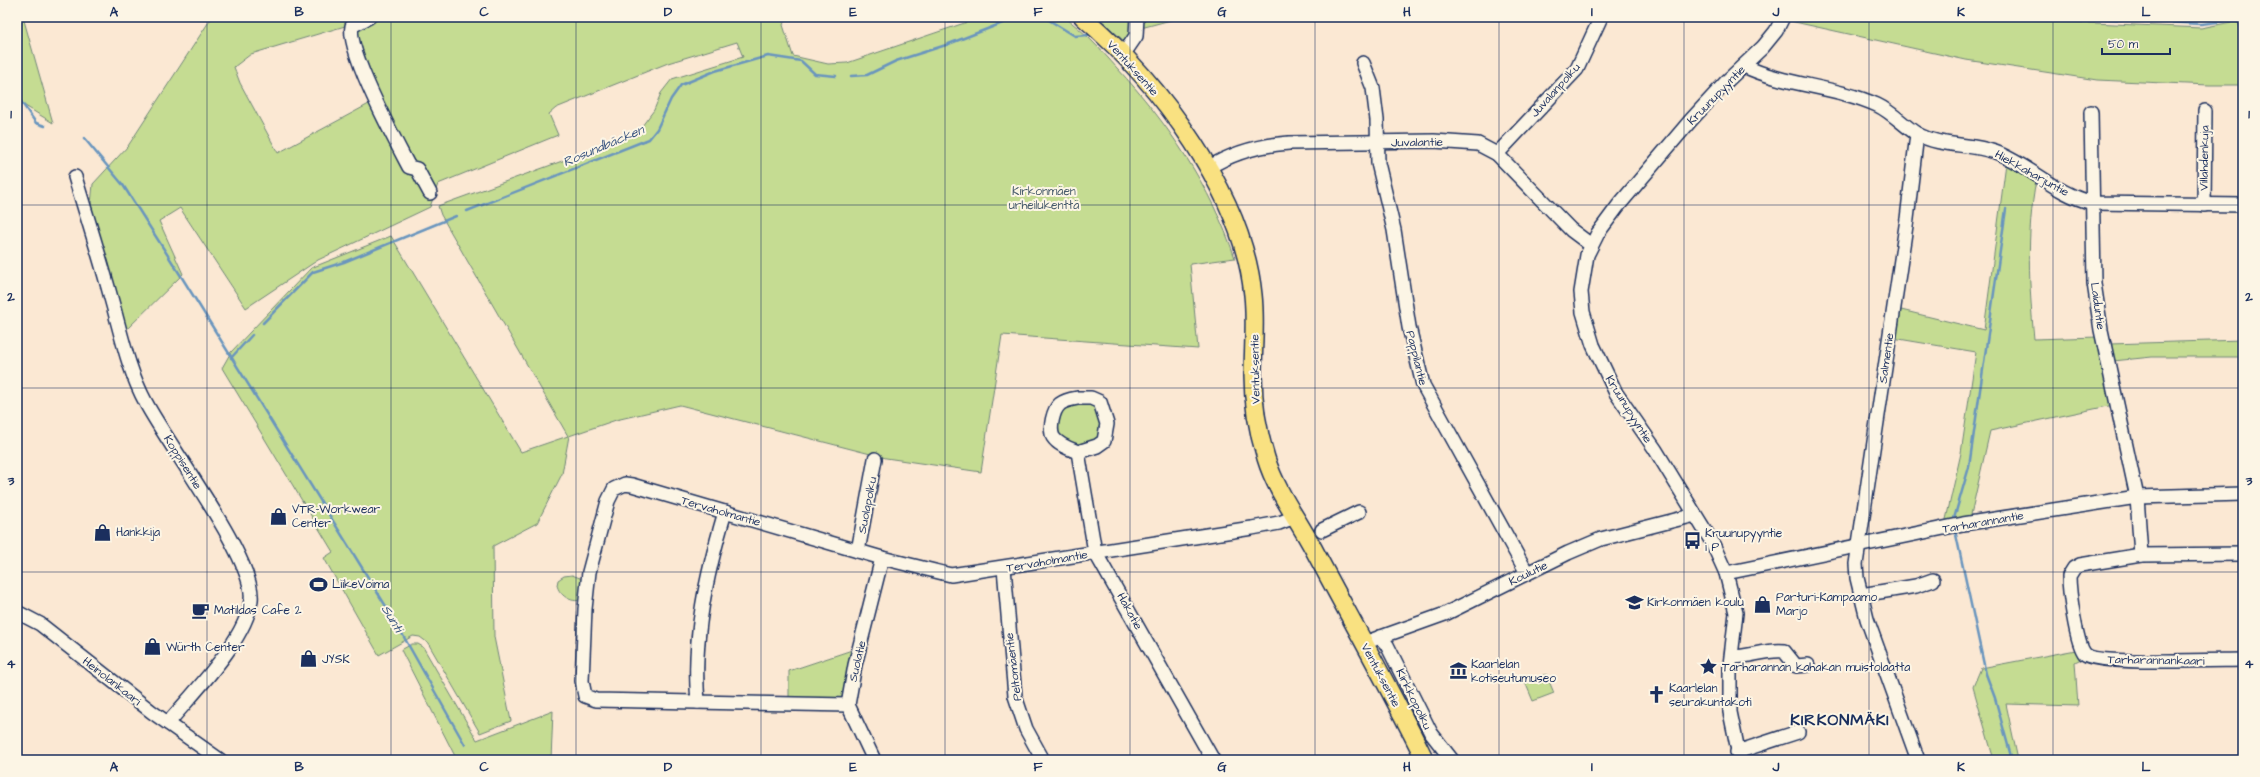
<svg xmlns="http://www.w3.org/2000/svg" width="2260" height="777" font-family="'Architects Daughter',sans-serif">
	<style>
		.green { fill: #c5dc92; stroke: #708678 }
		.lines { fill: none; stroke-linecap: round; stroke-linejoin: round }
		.stream { stroke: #6995be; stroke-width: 2.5 }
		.minor-casing { stroke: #1b2f5e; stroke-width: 16 }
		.major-casing { stroke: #1b2f5e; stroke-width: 20 }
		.minor { stroke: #fcf5e5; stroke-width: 13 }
		.major { stroke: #f9e181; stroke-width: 17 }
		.grid { fill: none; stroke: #1b2f5e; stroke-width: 1; stroke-opacity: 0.55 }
		.labels { text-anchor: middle; stroke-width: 4; stroke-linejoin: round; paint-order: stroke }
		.street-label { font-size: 12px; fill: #1b2f5e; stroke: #fcf5e5 }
		.park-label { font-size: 12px; fill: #465a6b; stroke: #fcf5e5 }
		.poi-label { font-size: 12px; fill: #1b2f5e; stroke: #fcf5e5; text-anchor: start }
		.water-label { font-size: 13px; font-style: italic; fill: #35517e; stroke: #fcf5e5 }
		.district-label { font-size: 16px; font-weight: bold; letter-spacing: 1px; fill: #1b2f5e; stroke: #fcf5e5 }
		.neatline { fill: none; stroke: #1b2f5e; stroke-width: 1.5 }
		.grid-label { font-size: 13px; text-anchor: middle; font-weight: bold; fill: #1b2f5e }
	</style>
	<rect width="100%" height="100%" fill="#fbe8d3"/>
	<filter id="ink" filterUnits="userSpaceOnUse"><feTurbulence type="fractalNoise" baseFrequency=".025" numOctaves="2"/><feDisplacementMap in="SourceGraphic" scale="8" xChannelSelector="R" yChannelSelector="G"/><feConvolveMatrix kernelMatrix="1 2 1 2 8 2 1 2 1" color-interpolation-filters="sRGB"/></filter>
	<g filter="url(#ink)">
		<!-- green -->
		<g class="green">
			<polygon points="17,17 23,17 53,123 17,101"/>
			<path d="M212,17h143l-10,9 -94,28 -17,13 6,16 38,70 102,-55 -25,-70 30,-11h401l-3,8 10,31 35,8 19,-1 135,-46h82c20,14 37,33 53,51 51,55 94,119 118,190l-45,6 8,85 -196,-14 -21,137 -95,-14 -206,-53 -64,15 -47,16 -7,38 -25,49 -44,23 1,91 17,84 -31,12 -52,-90 -8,-6 -7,-1 -34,19 -55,-97 9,-6 -111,-184 9,-16 80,-84 80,-32 130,216 47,-16 -127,-221 -3,-9 127,-46 32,-10 33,-14 12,-10 12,-16 7,-17 11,-14 71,-22 -6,-15 -69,21 -112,45 -7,6 9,21 -120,49 -8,23 -112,53 -72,48 -66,-100 -21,13 24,53 -58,57 -35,-116 3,-31 35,-38z"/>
			<polygon points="1098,17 1134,17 1134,27 1125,42"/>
			<polygon points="1140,17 1182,17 1141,28"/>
			<polygon points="1791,17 2016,17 2050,21 2201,28 2237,21 2243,34 2243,85 2209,85 2097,80 1966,60 1790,21"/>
			<path d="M2006,163l30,18c-10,53 -7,104 -2,158l64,-2 15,68 -123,26 -20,88 -25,5 16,-71 15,-101 -83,-14 4,-29 87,21z"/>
			<polygon points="2243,340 2243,357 2152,357 2113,361 2109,344"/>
			<polygon points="1082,402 1098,406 1104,430 1094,443 1075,446 1058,436 1057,418 1067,405"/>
			<path d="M572,575l8,3 4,6 -3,16c-10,3 -22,-5 -24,-15l1,-5 6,-4z"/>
			<polygon points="412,644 418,644 423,647 477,740 553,711 551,760 457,760 401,650"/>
			<polygon points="855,649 844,700 789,699 789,671"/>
			<polygon points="2076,650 2083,658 2075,662 2078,706 2006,704 2018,760 1994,760 1973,687 1981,668"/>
			<polygon points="1546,674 1554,693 1533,701 1525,682"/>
		</g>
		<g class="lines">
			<!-- stream -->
			<g class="stream">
				<polyline points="1044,17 1075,36 1088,35"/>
				<polyline points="2074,17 2201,24 2233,20 2237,17"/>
				<polyline points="1101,20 1103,17"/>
				<polyline points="851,76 867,75 896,61 946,45 1018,17"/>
				<polyline points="17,96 36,123 45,126"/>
				<polyline points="84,138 123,185 181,276 392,616 465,745"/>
				<polyline points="467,211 649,139 657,129 671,99 681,85 715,71 768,56 801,61 815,74 836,76"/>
				<polyline points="263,323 313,272 344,262 456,216"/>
				<polyline points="231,358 252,335"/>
				<polyline points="1953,522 1969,467 2006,209"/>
				<polyline points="1955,530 1986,674 1995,698 2012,760"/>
			</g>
			<defs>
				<g id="minor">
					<path d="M369,17l-17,9c-6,24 44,116 57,141l8,2 13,24"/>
					<polyline points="1123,55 1136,36 1137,17"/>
					<polyline points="1363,63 1373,88 1377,120 1378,163 1394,230 1409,327 1423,385 1527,573"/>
					<path d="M1744,66c42,20 91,20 133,39 15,7 26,20 40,29l-10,85 -51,345 1,14 10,41 51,141"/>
					<polyline points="2091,112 2094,283 2101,330 2137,497 2141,555"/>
					<path d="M1917,134c24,13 53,9 78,18 35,13 60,42 98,51l150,2"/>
					<polyline points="1497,154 1577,69 1601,17"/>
					<path d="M1208,168c24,-15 54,-23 81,-25l145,-2 44,3 19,10 74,76 20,15"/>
					<path d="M75,177c12,40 25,80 36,121 10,35 17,72 35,105 21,41 110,157 105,197 -4,39 -58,93 -83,123"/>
					<polyline points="2204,205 2205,111"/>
					<path d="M1078,398h13l9,4 7,22 -3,17 -7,5 -19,6c-8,-3 -20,-7 -25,-15 -4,-9 0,-27 7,-33 5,-4 12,-5 18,-6z"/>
					<polyline points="1078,452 1095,552 1213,760"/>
					<polyline points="1322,530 1359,512"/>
					<polyline points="858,551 875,459"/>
					<path d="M2243,554l-102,1 -61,10 -6,3 -5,8c0,14 7,68 16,78 10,11 136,6 158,6"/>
					<polyline points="1004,568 1015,696 1026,729 1043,760"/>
					<polyline points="1726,573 1963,524 2137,497 2243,494"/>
					<polyline points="1861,595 1916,586 1933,580"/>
					<polyline points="17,612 40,624 152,712 220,760"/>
					<polyline points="1380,637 1387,645 1431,733 1452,760"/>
					<polyline points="1364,643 1445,614 1568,553 1601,539 1695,515"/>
					<path d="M1732,657c17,0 35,-8 52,-6l12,15 12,-1"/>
					<path d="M698,702c-6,-65 9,-129 27,-190"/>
					<polyline points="848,705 596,700 585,696 582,681 585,609 589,572 608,501 614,489 625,484 632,485 882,558 951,575 1252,528 1279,523 1295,517"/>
					<polyline points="1737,752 1798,732"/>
					<polyline points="874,760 848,705 855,665 882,558"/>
					<polyline points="1740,760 1730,712 1730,665 1736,613 1726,573 1712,542 1655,449 1616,393 1593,345 1583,312 1581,292 1587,255 1598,233 1618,206 1691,120 1727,81 1763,47 1776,31 1783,17"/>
				</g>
				<path id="major" d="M1083,17c76,65 160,176 170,278 3,27 0,54 0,80 0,28 5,57 13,83 10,33 31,60 47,90 37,70 77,140 112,212"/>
			</defs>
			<!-- minor casing -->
			<use href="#minor" class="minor-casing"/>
			<!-- major casing -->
			<use href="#major" class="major-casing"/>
			<!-- minor -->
			<use href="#minor" class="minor"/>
			<!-- major -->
			<use href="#major" class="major"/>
		</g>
	</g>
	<!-- grid -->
	<path class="grid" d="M207,17v743M391,17v743M576,17v743M761,17v743M945,17v743M1130,17v743M1315,17v743M1499,17v743M1684,17v743M1869,17v743M2053,17v743M17,205h2226M17,388h2226M17,572h2226"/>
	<!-- icons -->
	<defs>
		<symbol id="shop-bare" viewBox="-9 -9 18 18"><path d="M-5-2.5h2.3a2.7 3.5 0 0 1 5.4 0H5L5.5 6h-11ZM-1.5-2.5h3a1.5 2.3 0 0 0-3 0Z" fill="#1b2f5e" stroke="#fcf5e5" stroke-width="2.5" paint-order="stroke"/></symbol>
		<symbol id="bus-bare" viewBox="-9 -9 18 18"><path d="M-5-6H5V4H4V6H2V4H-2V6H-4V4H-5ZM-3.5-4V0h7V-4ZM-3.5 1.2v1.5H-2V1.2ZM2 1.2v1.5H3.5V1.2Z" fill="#1b2f5e" stroke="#fcf5e5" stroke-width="2.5" paint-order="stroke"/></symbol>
		<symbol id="stadium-bare" viewBox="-9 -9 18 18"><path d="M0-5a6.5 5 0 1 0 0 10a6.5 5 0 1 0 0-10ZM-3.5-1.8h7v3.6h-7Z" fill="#1b2f5e" stroke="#fcf5e5" stroke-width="2.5" paint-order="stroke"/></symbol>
		<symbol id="school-bare" viewBox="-9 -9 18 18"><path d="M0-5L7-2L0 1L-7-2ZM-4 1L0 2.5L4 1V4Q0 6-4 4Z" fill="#1b2f5e" stroke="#fcf5e5" stroke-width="2.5" paint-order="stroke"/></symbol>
		<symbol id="cafe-bare" viewBox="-9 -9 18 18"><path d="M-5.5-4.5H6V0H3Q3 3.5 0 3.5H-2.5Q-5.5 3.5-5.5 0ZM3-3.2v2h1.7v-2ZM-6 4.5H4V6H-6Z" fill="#1b2f5e" stroke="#fcf5e5" stroke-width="2.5" paint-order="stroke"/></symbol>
		<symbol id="sight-bare" viewBox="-9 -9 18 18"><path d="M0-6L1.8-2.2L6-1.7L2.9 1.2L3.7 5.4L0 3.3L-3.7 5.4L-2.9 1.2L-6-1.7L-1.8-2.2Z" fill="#1b2f5e" stroke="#fcf5e5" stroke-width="2.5" paint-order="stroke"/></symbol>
		<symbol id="museum-bare" viewBox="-9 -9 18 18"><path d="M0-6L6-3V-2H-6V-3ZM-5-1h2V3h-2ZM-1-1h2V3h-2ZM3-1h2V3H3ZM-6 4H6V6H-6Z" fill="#1b2f5e" stroke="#fcf5e5" stroke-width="2.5" paint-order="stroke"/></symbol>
		<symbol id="church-bare" viewBox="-9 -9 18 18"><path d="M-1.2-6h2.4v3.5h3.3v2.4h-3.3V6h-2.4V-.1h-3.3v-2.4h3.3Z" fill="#1b2f5e" stroke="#fcf5e5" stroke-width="2.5" paint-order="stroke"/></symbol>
	</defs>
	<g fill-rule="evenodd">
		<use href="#shop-bare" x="266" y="504" width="25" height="25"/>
		<use href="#shop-bare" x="90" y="520" width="25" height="25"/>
		<use href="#bus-bare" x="1680" y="528" width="25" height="25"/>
		<use href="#stadium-bare" x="306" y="572" width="25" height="25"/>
		<use href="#school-bare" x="1622" y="590" width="25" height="25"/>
		<use href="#shop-bare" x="1750" y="592" width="25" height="25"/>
		<use href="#cafe-bare" x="188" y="598" width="25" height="25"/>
		<use href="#shop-bare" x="140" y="634" width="25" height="25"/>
		<use href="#shop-bare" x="296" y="646" width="25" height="25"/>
		<use href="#sight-bare" x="1696" y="654" width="25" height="25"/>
		<use href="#museum-bare" x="1446" y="658" width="25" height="25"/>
		<use href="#church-bare" x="1644" y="682" width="25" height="25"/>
	</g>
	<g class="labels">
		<!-- street labels -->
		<g class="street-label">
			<text transform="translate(1133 68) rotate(48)" y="4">Ventuksentie</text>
			<text transform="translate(1555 90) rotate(-48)" y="4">Juvalanpolku</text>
			<text transform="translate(1716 95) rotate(-46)" y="4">Kruunupyyntie</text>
			<text transform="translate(1417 142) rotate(-1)" y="4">Juvalantie</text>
			<text transform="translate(2204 158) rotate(-89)" y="4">Villahdenkuja</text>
			<text transform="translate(2032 173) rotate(29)" y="4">Hiekkaharjuntie</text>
			<text transform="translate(2098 306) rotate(82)" y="4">Laiduntie</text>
			<text transform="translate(1417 358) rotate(76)" y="4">Pappilantie</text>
			<text transform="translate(1886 358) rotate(-82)" y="4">Salmentie</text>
			<text transform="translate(1255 369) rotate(-91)" y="4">Ventuksentie</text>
			<text transform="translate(1629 409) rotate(58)" y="4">Kruunupyyntie</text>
			<text transform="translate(183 462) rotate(58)" y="4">Koppisentie</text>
			<text transform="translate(867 505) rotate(-79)" y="4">Suolapolku</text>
			<text transform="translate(721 511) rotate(16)" y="4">Tervaholmantie</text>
			<text transform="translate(1983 522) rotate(-10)" y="4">Tarharannantie</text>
			<text transform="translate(1047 561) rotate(-10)" y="4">Tervaholmantie</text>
			<text transform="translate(1528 573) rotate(-26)" y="4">Koulutie</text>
			<text transform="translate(1130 611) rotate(61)" y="4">Hakatie</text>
			<text transform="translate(2156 660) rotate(1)" y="4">Tarharannankaari</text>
			<text transform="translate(857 661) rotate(-77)" y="4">Suolatie</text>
			<text transform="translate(1013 667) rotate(-97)" y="4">Peltomäentie</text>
			<text transform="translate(1381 675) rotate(62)" y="4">Ventuksentie</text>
			<text transform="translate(112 681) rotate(38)" y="4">Heinolankaari</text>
			<text transform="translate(1414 699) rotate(64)" y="4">Kirkkopolku</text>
		</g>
		<!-- park labels -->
		<g class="park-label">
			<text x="1044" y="195">Kirkonmäen<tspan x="1044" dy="14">urheilukenttä</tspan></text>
		</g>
		<!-- poi labels -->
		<g class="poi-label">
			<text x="292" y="513">VTR-Workwear<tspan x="292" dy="14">Center</tspan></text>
			<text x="116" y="536">Hankkija</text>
			<text x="1705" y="537">Kruunupyyntie<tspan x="1705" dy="14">i P</tspan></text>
			<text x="332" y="588">LiikeVoima</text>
			<text x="1776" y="601">Parturi-Kampaamo<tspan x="1776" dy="14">Marjo</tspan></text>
			<text x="1647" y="606">Kirkonmäen koulu</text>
			<text x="214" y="614">Matildas Cafe 2</text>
			<text x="166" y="651">Würth Center</text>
			<text x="322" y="663">JYSK</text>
			<text x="1471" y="668">Kaarlelan<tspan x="1471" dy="14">kotiseutumuseo</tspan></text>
			<text x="1722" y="671">Tarharannan kahakan muistolaatta</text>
			<text x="1669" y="692">Kaarlelan<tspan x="1669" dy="14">seurakuntakoti</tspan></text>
		</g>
		<!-- water labels -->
		<g class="water-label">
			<text transform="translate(603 145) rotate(-23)" y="5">Rosundbäcken</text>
			<text transform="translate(393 618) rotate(59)" y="5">Sunti</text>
		</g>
		<!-- district labels -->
		<g class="district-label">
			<text x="1840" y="725">KIRKONMÄKI</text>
		</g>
	</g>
	<!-- margin -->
	<rect width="2260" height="777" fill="none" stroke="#fcf5e5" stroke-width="44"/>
	<!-- scale -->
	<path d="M2102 48v6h68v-6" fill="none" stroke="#1b2f5e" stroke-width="2"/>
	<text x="2108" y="48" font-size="12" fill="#1b2f5e" stroke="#fcf5e5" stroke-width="3" paint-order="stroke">50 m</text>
	<rect x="22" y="22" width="2216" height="733" class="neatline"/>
	<g class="grid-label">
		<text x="114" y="16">A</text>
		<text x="299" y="16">B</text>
		<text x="484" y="16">C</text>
		<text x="668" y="16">D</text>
		<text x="853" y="16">E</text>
		<text x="1038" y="16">F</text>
		<text x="1222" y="16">G</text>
		<text x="1407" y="16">H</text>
		<text x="1592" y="16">I</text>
		<text x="1776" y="16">J</text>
		<text x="1961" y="16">K</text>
		<text x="2146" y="16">L</text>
		<text x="11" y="118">1</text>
		<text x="2249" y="118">1</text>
		<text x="11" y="301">2</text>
		<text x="2249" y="301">2</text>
		<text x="11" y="485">3</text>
		<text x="2249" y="485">3</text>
		<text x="11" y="668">4</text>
		<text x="2249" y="668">4</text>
		<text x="114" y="771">A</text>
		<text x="299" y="771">B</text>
		<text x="484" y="771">C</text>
		<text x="668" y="771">D</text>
		<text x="853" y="771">E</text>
		<text x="1038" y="771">F</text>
		<text x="1222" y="771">G</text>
		<text x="1407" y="771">H</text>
		<text x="1592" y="771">I</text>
		<text x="1776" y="771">J</text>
		<text x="1961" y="771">K</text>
		<text x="2146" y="771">L</text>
	</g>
</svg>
